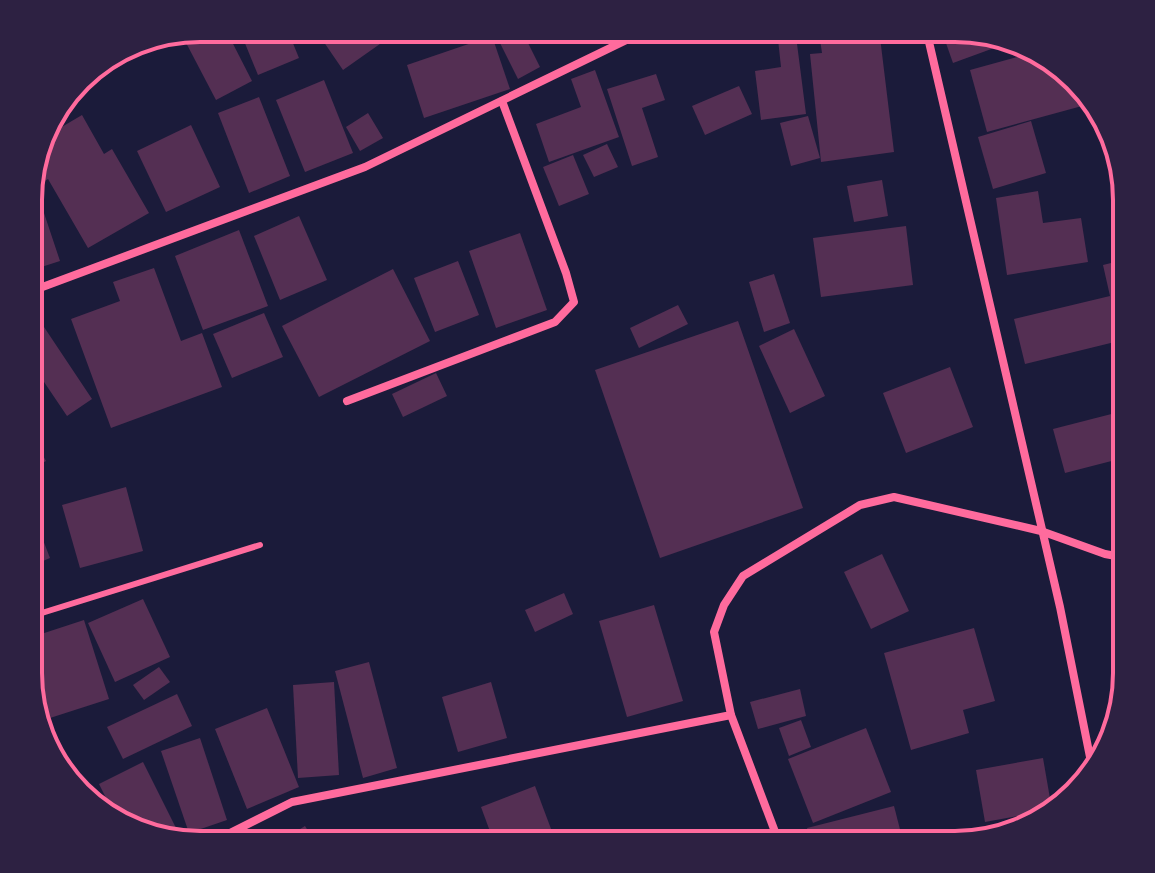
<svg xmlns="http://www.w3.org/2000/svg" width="1155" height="873" font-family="Arial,sans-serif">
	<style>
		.building { fill: #542f53 }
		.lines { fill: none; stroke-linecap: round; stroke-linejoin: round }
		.service { stroke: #ff6b9d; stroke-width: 6 }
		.minor { stroke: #ff6b9d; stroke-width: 8 }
		.rim { fill: none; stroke: #ff6b9d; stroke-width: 4 }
	</style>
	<rect width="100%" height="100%" fill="#1b1b3a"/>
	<!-- building -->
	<g class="building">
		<polygon points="966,28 1005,44 953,63 941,29"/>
		<polygon points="879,29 894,152 821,162 810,54 822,53 819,33 796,36 806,114 761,120 755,71 781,67 777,30"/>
		<polygon points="495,33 523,33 540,67 518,79"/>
		<polygon points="319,35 385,35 387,39 343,70"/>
		<polygon points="229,36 252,81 216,100 183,37"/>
		<polygon points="242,36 290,36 299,58 258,75"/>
		<polygon points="492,36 510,89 424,118 407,65"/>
		<polygon points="1028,54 1068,70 1093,103 987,132 970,70"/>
		<polygon points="595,70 619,137 549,162 536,124 581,107 571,79"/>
		<polygon points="656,74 665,100 642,108 658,157 632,166 607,89"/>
		<polygon points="324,80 353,153 305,172 276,100"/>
		<polygon points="739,86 752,114 705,135 692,106"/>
		<polygon points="259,97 290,176 249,193 218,113"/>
		<polygon points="51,113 60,128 82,115 104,154 112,149 149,213 88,248 48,179 30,190 30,177"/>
		<polygon points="368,113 383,138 360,151 346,127"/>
		<polygon points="808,116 820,158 791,166 780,123"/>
		<polygon points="1031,121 1046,173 993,189 978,137"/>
		<polygon points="191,125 220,187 166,212 137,151"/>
		<polygon points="607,144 618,167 594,177 583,155"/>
		<polygon points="573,155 589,194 559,206 543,167"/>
		<polygon points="882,180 888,216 854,222 847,186"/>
		<polygon points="36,189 60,261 29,271 30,191"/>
		<polygon points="1038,191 1043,223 1081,218 1088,262 1007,275 996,198"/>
		<polygon points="299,216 327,280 280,300 254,236"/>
		<polygon points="906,226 913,285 821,297 813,238"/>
		<polygon points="239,230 268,306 203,330 175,256"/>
		<polygon points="520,233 547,310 496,328 469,251"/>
		<polygon points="1127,259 1127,339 1025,364 1014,319 1110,296 1103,265"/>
		<polygon points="458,261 479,315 435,332 414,278"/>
		<polygon points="154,268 181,341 202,333 222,387 111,428 71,319 120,301 113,282"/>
		<polygon points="393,269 430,341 319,397 282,326"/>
		<polygon points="774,274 790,323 764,332 749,282"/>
		<polygon points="678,305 688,324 639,348 630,328"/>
		<polygon points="264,313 283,357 232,378 213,334"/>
		<polygon points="738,321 803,508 660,558 595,370"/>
		<polygon points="44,327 92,399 67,416 40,376 29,383 29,338"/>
		<polygon points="794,329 825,396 790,413 759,346"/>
		<polygon points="950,367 973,427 906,453 883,393"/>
		<polygon points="436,373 447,396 403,417 392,394"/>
		<polygon points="1127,410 1127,457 1065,473 1053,429"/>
		<polygon points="29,431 46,461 29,470"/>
		<polygon points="126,487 143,551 80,568 62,505"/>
		<polygon points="38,527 50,558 29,567 29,531"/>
		<polygon points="882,554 909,611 871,629 844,572"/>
		<polygon points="564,593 573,614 535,632 525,610"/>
		<polygon points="143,599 170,657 115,682 88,623"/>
		<polygon points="654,605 683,701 627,717 599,621"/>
		<polygon points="84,620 109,699 50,718 28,651 29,638"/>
		<polygon points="974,628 995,701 963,710 969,733 911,750 884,653"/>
		<polygon points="369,662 397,768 363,778 335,671"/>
		<polygon points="159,667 170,682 144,700 133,685"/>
		<polygon points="334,682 339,775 298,778 293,685"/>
		<polygon points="491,682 507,738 458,752 442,697"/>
		<polygon points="800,689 806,716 758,729 750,702"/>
		<polygon points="177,694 192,726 123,759 107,727"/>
		<polygon points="267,708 299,787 247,809 215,729"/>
		<polygon points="801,720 811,747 789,756 779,728"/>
		<polygon points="866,728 891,792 813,823 788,759"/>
		<polygon points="200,738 227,820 189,833 161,751"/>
		<polygon points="1043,758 1052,810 985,822 976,770"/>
		<polygon points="143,762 181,838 177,840 114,814 99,784"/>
		<polygon points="535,786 557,845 495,845 481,807"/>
		<polygon points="894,806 904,845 811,845 807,828"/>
		<polygon points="305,826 317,845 274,845"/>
	</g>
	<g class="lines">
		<!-- service -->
		<polyline class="service" points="29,617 260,545"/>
		<!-- minor -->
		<g class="minor">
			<polyline points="926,29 1060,607 1092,767"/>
			<polyline points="29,292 365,167 643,32"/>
			<polyline points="347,401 555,322 574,302 566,273 502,101"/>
			<polyline points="731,715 780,845"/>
			<polyline points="206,845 292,802 731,715 714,632 724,605 743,576 860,505 894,497 1041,531 1105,554 1127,558"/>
		</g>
	</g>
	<!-- crop -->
	<path d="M0 0H1155V873H0ZM200 42H955A158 158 0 0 1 1113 200V673A158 158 0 0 1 955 831H200A158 158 0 0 1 42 673V200A158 158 0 0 1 200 42Z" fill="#2d2142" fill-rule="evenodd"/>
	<path class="rim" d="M200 42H955A158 158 0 0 1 1113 200V673A158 158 0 0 1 955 831H200A158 158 0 0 1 42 673V200A158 158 0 0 1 200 42Z"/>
</svg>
